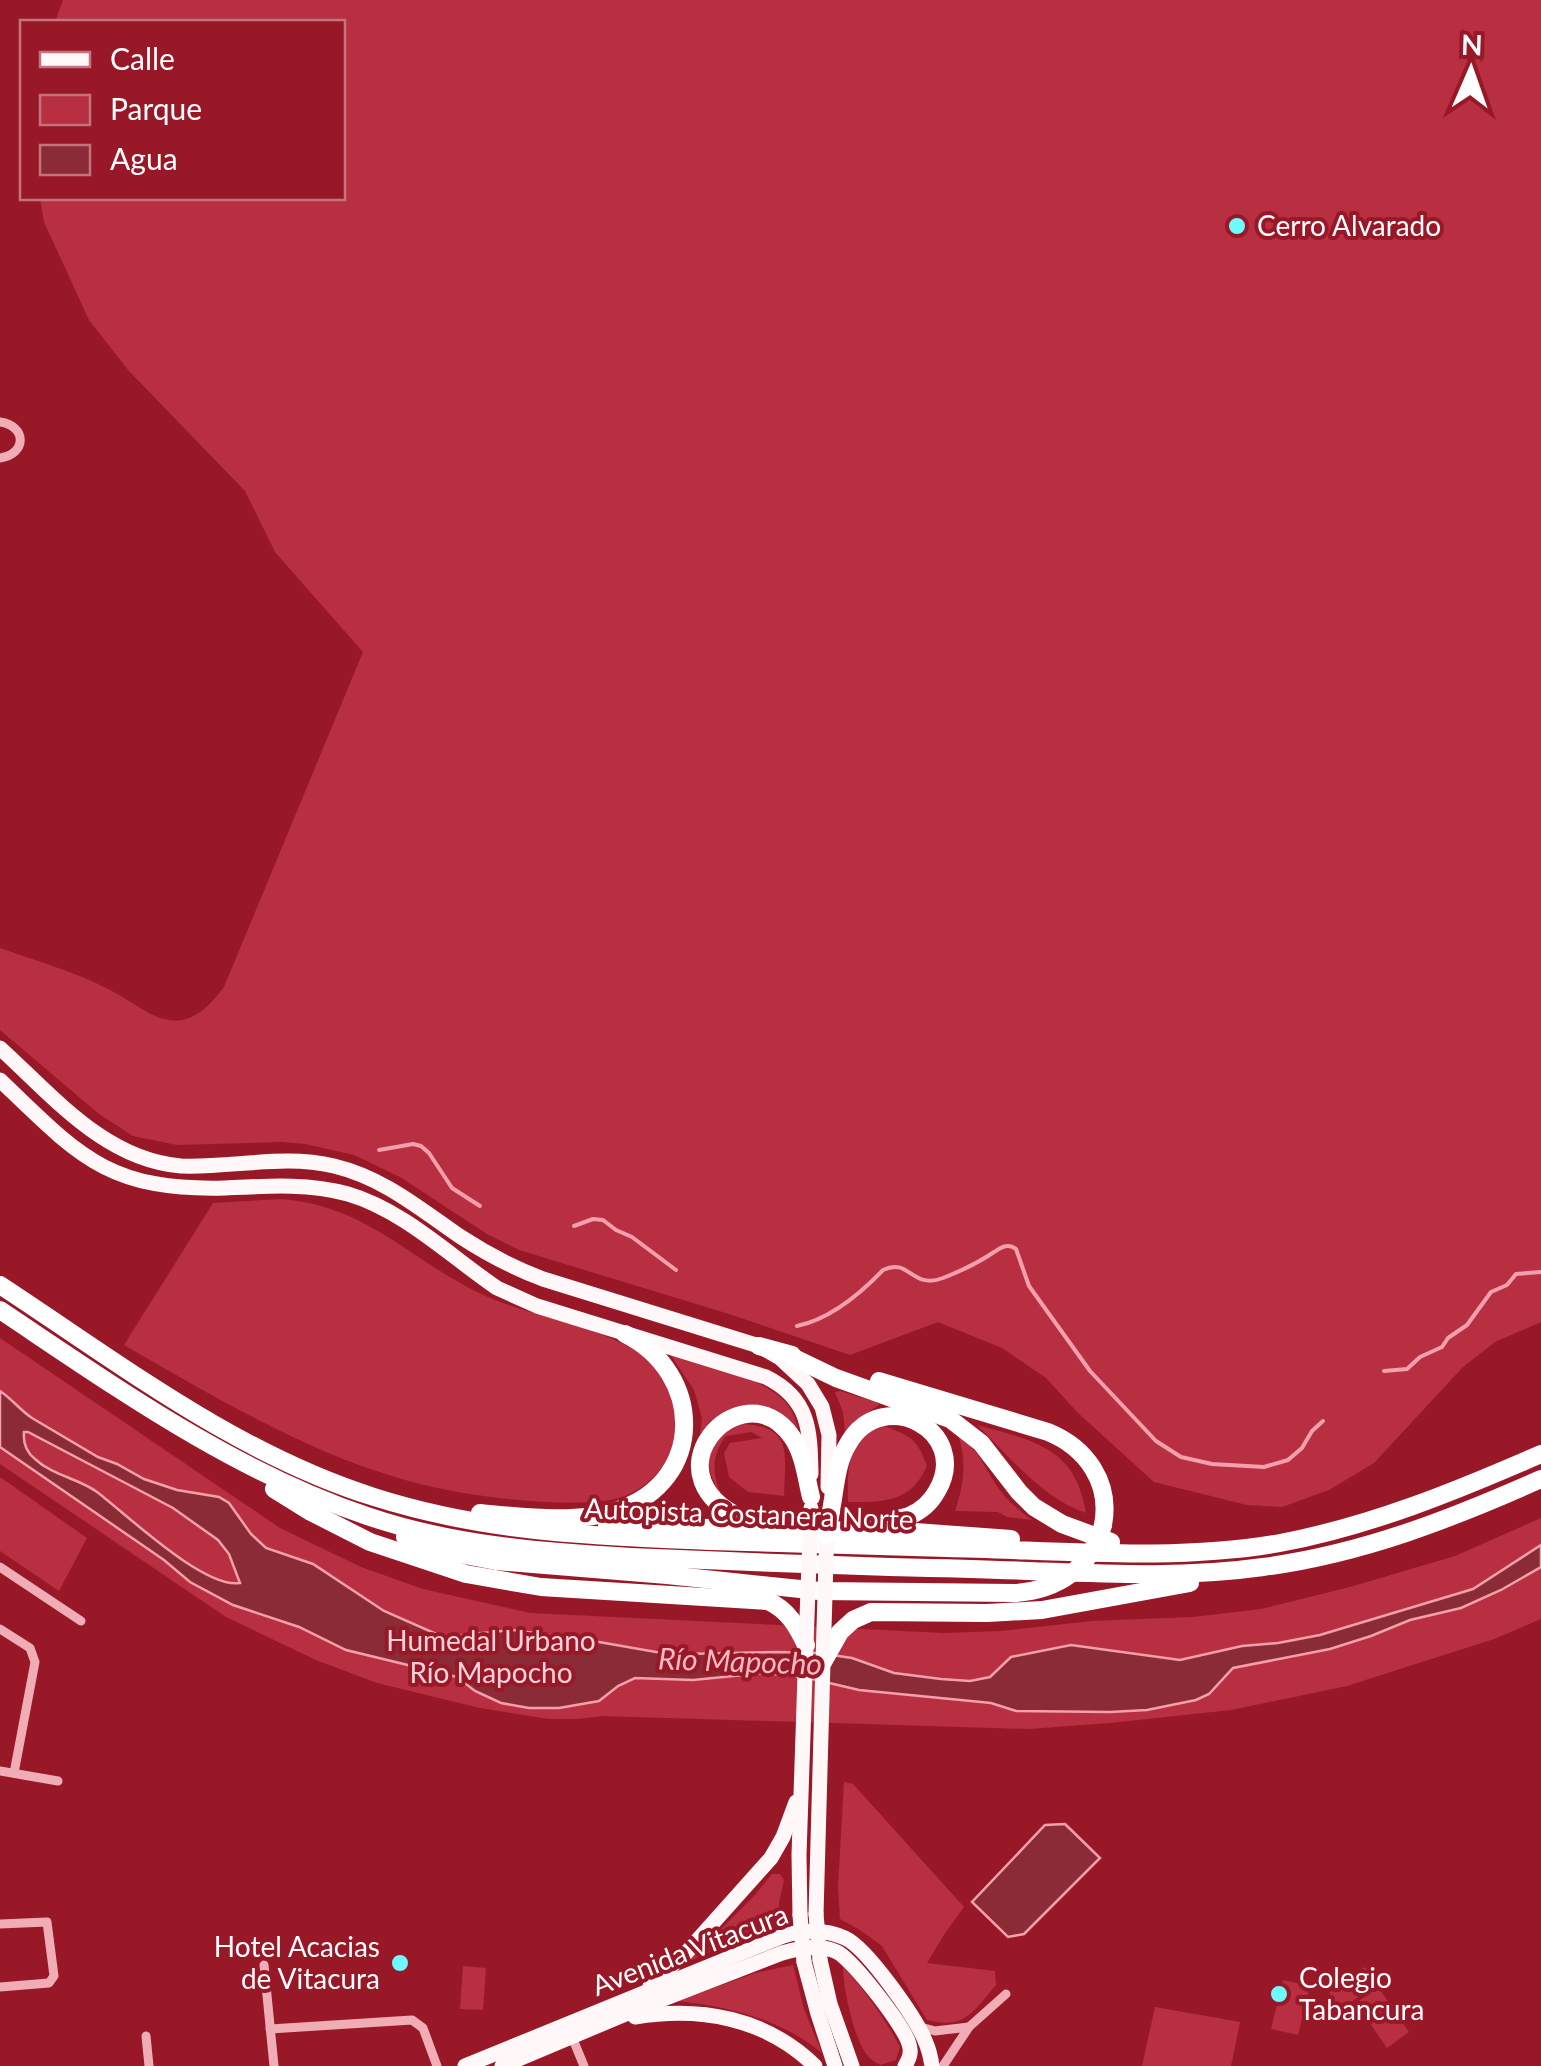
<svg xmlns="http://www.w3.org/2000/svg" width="1541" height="2066" font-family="Lato,sans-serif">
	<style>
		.green { fill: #b82f41 }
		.water { fill: #8b2b36; stroke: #f3a0ac; stroke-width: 2.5; fill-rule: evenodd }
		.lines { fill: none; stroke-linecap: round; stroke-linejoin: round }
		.stream { stroke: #f3a0ac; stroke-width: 4 }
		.street { stroke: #f1adb6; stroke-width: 9 }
		.primary { stroke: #fff7f8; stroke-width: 15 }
		.highway { stroke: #fff; stroke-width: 18 }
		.primary-bridge { stroke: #fff7f8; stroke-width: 15 }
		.highway-bridge { stroke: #fff; stroke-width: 18 }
		.poi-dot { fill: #6dfbff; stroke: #991828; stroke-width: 4 }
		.labels { text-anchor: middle; stroke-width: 8; stroke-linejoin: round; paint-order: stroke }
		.poi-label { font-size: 28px; fill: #fff; stroke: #991828; text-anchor: start }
		.street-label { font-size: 28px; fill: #fff; stroke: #991828 }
		.park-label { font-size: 28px; fill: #fcd4da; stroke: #991828 }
		.water-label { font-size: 30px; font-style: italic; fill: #f8bac2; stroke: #991828 }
	</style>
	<rect width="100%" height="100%" fill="#991828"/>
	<!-- green -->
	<g class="green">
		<path d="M63,0h1478v1322l-46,20 -32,25 -89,96 -45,27 -47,17 -35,-2 -93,-23 -76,-69 -32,-35 -44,-30 -64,-26 -88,33 -121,-41 -210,-64 -32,-16 -87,-57 -46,-22 -49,-11 -23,-2 -105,3 -44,-9 -34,-22 -99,-84v-82c42,15 87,27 124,50 17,10 37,26 58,22 18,-3 31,-19 42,-33l139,-335 -88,-100 -30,-61 -116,-120 -40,-51 -45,-98 -4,-24h302v-176h-287z"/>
		<path d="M281,1199c83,6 126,58 196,93 53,27 150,36 186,81 7,8 15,32 15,42 0,7 -2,16 -3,23 -5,27 -27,50 -53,59 -32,12 -124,2 -159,-4 -125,-21 -231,-86 -339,-148l89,-142z"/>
		<polygon points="0,1338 280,1528 361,1567 423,1589 530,1613 944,1633 1001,1631 1092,1621 1193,1617 1261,1609 1350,1587 1455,1556 1541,1518 1541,1619 1494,1639 1347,1686 1231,1710 1110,1723 1029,1729 603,1716 578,1719 549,1719 480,1708 377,1683 316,1660 226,1617 0,1464"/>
		<path d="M670,1354c35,11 99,23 120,54 6,10 8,20 10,30l-12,-17 -13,-8 -48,-1 -17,9 -10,13 2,-16 -8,-28z"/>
		<polygon points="840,1391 876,1402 879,1405 856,1420 845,1434 843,1412 835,1392"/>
		<path d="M742,1424c52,2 43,31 42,72l-36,-4 -19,-15 -5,-24 6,-10 32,-5 -11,-6 -25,4c-15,19 -14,37 -5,59 -21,-32 -15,-56 21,-71z"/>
		<path d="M882,1425c27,11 35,12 45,41 -16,37 -44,36 -79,36 0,-21 -2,-48 13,-63 5,-6 14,-10 21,-14z"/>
		<path d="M977,1425c58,16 98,22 109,88 -43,-14 -77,-57 -109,-88z"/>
		<path d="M958,1435c21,13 29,39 44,58 8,10 19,19 30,27l-25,-3 -9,-5 -43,-1c9,-27 12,-49 3,-76z"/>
		<polygon points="0,1477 87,1538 59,1591 0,1551"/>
		<path d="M844,1782l9,2 111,123 -19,26 -18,30 68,8 1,14c-23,26 -30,45 -69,35l-45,-74 -22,-16 -20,-11 -2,-32z"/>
		<polygon points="772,1874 780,1874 784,1880 779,1903 780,1924 689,1961 754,1896"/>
		<path d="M793,1965l11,44 18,44c-42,-34 -91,-46 -144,-52l77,-28z"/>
		<polygon points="463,1966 486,1968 483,2010 460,2009"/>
		<path d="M843,1967c22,23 42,52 57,80l-4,13 -16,5c-5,-3 -10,-6 -13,-10 -13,-16 -24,-67 -24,-88z"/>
		<polygon points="1365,1967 1377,1984 1341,2009 1329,1993"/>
		<polygon points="1283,1980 1310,1986 1298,2035 1271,2029"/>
		<polygon points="1378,1987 1409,2032 1387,2048 1356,2003"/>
		<polygon points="1155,2007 1240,2022 1231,2066 1142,2066"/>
	</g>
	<!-- water -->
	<g class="water">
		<path d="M0,1391c12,8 20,19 32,27l66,39 19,7 27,15 33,11 42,7 10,6 22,31 15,14 47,16 71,47 59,26 70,-7 86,12 57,10 29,2 92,-2 41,1 34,5 42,15 47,6 29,2 20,-4 21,-20 60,-12 109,15 62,-14 36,-3 42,-8 153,-46 68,-44v22l-40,23 -40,18 -51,12 -39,16 -41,13 -97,19 -24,26 -13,6 -49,10 -37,2 -94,-1 -25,-8 -132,-13 -51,-12 -43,-5 -72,7 -58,-2 -17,8 -19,15 -40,7h-30l-28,-5 -26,-12 -18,-14 -111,-27 -47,-23 -66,-22 -43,-23 -26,-22 -164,-113zM24,1432h4l145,76 45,32 11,14 11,29c-36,6 -114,-69 -143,-91 -19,-14 -44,-16 -62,-33 -9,-7 -12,-16 -11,-27z"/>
		<polygon points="1065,1824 1100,1858 1024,1934 1008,1937 972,1902 1045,1825"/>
	</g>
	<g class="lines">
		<!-- stream -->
		<g class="stream">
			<polyline points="379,1150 413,1144 421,1146 429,1153 452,1188 480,1206"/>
			<polyline points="574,1226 593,1219 603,1220 616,1230 632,1237 676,1270"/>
			<path d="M797,1326c33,-7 63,-32 86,-56 27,-13 28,20 60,8 18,-7 35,-15 51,-26 5,-3 9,-7 15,-6 3,0 5,2 7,3l13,37 61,85 66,70 25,16 31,7 52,3 24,-7 14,-12 10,-17 11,-10"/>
			<polyline points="1384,1371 1407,1369 1420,1357 1442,1347 1448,1338 1467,1325 1491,1292 1507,1285 1516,1274 1541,1272"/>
		</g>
		<!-- street -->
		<g class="street">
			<path d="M0,422c27,4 27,32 0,36"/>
			<polyline points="0,1567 81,1621"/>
			<polyline points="0,1629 30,1648 35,1662 14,1773"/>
			<polyline points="0,1771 58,1781"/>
			<polyline points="0,1924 47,1922 54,1976 49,1983 0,1987"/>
			<polyline points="264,1965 274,2066"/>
			<polyline points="917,2026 935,2031 969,2027"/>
			<polyline points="270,2029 412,2020 423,2028 437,2066"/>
			<polyline points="146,2036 149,2066"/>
			<polyline points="572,2037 584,2066"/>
			<polyline points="943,2066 969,2027 1006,1994"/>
		</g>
		<!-- primary -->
		<g class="primary">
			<path d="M0,1048c53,48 105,112 181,118 51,2 103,-12 153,0 50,12 86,43 127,71 26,17 53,31 82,42l216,67 21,12 28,26 14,23 7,28 -1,52"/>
			<path d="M0,1080c79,76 108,111 225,108 42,-2 83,-5 123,6 55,16 102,62 149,94l40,18 229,71c44,22 44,53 45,97"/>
			<polyline points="816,1914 823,1662"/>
			<polyline points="800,1915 799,1855 806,1645"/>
			<polyline points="820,1960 830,2004 852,2066"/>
			<polyline points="804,1962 818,2014 835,2066"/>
			<polyline points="650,1986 686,1953 771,1858 783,1837 796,1802"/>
			<path d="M635,2017c65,-11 131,1 180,49"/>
			<path d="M465,2066l318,-130c20,-6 42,-7 62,2 22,10 72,81 81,105 3,7 5,15 6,23"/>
			<path d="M502,2066l133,-56 147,-57c17,-5 38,-9 55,-1 15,7 68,75 72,92 3,9 0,15 -4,22"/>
		</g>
		<!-- highway -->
		<g class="highway">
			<path d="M0,1285c119,78 237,169 374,212 113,36 220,39 337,44 79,2 157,5 236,7 108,2 226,14 333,-5 91,-17 176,-52 261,-89"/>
			<path d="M0,1310c117,78 233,161 367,206 85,29 174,36 264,41 86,4 173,7 259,10 46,1 92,2 138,4 79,3 157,7 235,-4 99,-13 188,-48 278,-88"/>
			<polyline points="759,1346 792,1355"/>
			<polyline points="784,1353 836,1378 950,1419 981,1443 1019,1492 1034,1507 1062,1524 1111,1542"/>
			<path d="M879,1381l169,51c39,16 63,51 55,93"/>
			<path d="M274,1489l37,23 59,30 96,32 75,13 227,14c20,9 29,25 38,44"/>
			<path d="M831,1511c4,-21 5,-48 17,-67 34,-60 124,-13 89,47 -6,11 -16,20 -28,25 -12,4 -26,5 -38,7"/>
			<path d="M480,1513c42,4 99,11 138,-3 88,-29 86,-137 7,-176"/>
			<path d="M754,1523c-119,-42 -12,-159 38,-86 12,17 14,40 19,60"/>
			<polyline points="607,1526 915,1532 1011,1539"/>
			<polyline points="405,1537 439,1550 496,1561 667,1575 819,1591 1015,1593"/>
			<polyline points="823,1662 840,1632 853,1620 871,1612 987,1613 1042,1610 1190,1583"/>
		</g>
		<!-- primary-bridge -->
		<g class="primary-bridge">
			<polyline points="806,1645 811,1508"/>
			<polyline points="823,1662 827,1527"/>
			<polyline points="816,1914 820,1960"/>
			<polyline points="800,1915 804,1962"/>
		</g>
		<!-- highway-bridge -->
		<g class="highway-bridge">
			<polyline points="827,1535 831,1511"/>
			<path d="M1015,1593c43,-3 76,-25 88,-68"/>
		</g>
	</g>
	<!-- markers -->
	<g class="poi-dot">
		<circle cx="1237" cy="226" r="10"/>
		<circle cx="400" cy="1963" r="10"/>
		<circle cx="1279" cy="1994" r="10"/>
	</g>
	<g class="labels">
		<!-- poi labels -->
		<g class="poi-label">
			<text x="1257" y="236">Cerro Alvarado</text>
			<text x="380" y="1957" text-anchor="end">Hotel Acacias<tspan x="380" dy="32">de Vitacura</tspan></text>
			<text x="1299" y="1988">Colegio<tspan x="1299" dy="32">Tabancura</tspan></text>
		</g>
		<!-- street labels -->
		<g class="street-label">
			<text transform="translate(749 1514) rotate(2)" y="10">Autopista Costanera Norte</text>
			<text transform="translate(690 1950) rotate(-21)" y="10">Avenida Vitacura</text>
		</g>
		<!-- park labels -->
		<g class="park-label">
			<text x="491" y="1651">Humedal Urbano<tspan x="491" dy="32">Río Mapocho</tspan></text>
		</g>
		<!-- water labels -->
		<g class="water-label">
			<text transform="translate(740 1662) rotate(2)" y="10">Río Mapocho</text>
		</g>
	</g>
	<!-- legend -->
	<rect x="20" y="20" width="325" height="180" fill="#991828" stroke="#c2747e" stroke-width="2.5"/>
	<rect x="40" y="52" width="50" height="15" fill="#fff7f8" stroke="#c2747e" stroke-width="2.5"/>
	<text x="110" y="70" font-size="30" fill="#ffffff">Calle</text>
	<rect x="40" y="95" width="50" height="30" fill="#b82f41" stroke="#c2747e" stroke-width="2.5"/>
	<text x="110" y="120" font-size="30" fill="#ffffff">Parque</text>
	<rect x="40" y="145" width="50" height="30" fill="#8b2b36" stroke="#c2747e" stroke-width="2.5"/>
	<text x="110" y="170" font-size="30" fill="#ffffff">Agua</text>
	<!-- north arrow -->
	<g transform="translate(1471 70) rotate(2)" stroke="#991828" stroke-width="8" paint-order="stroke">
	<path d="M0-8L18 38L0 25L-18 38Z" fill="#ffffff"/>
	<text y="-15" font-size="28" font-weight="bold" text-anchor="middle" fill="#ffffff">N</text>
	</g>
</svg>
